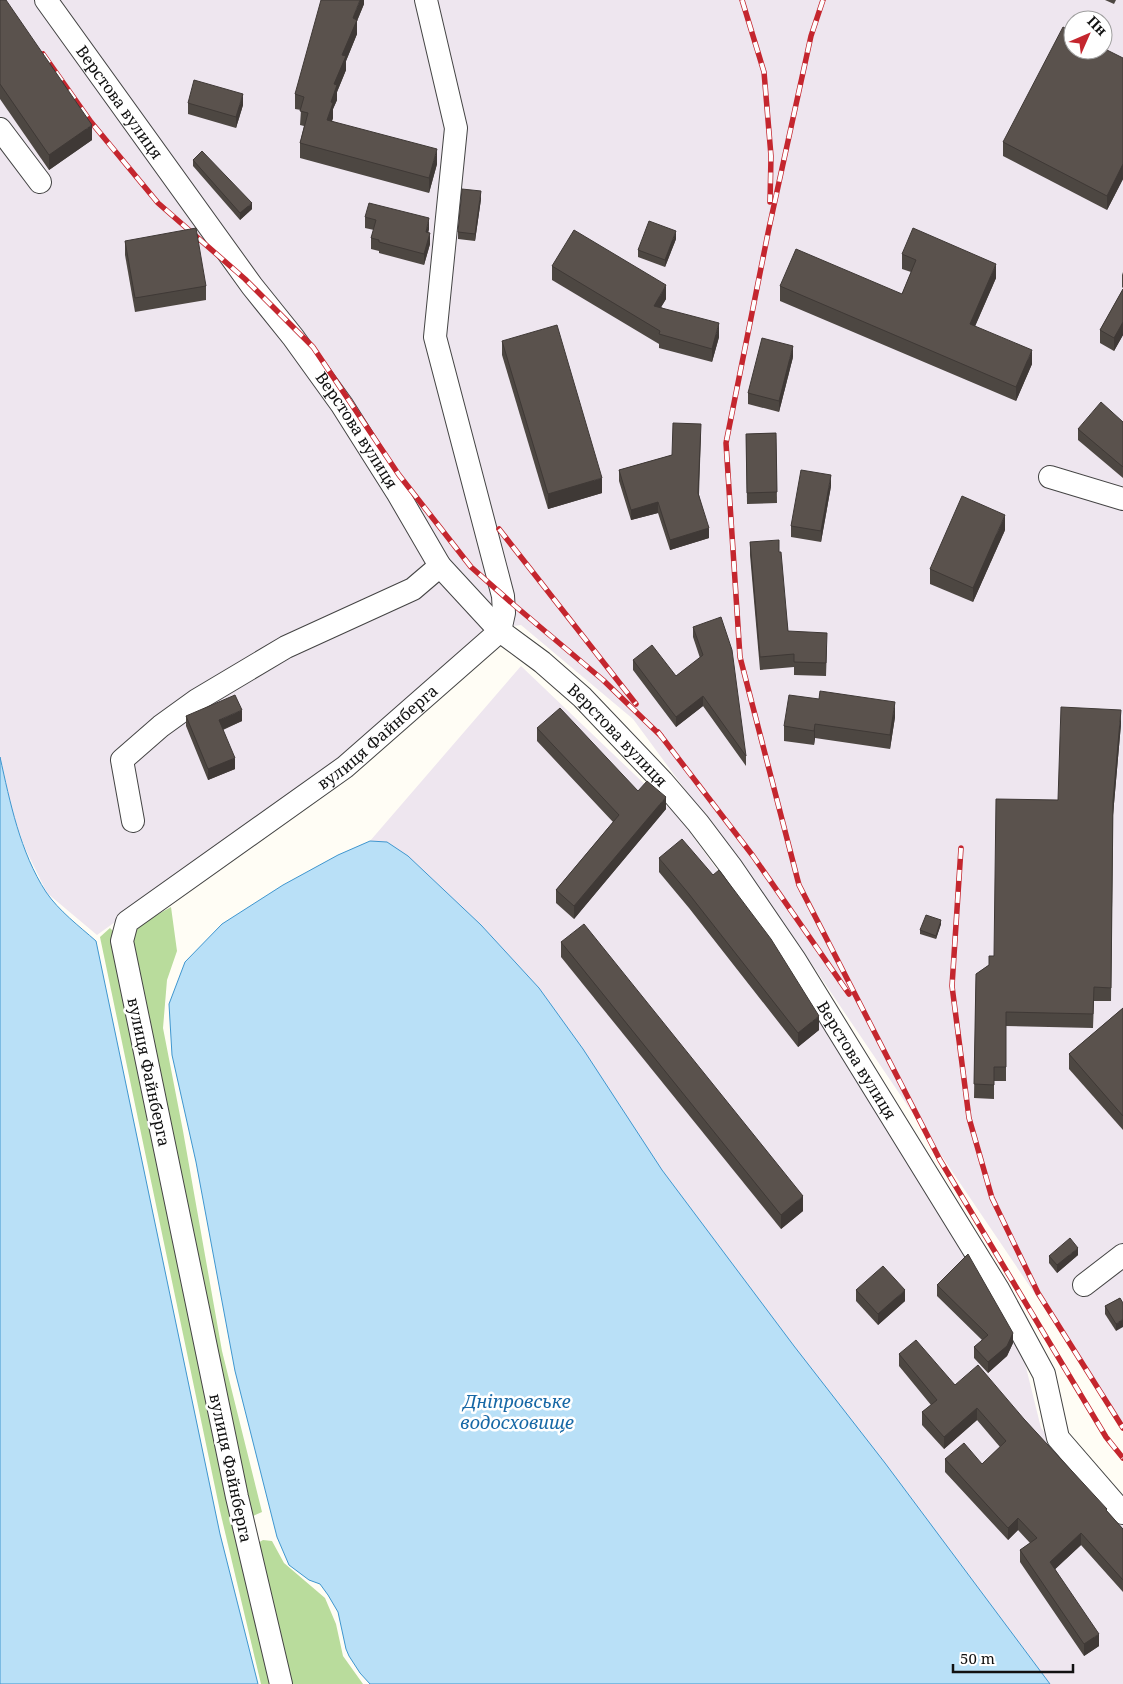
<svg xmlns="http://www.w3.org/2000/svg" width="1123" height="1684" font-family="'Noto Serif',serif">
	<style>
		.industrial { fill: #eee6ef; fill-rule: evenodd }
		.forest { fill: #b9dc9c }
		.water { fill: #b9e0f7; stroke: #3f96cf }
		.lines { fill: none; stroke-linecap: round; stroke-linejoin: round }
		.minor-casing { stroke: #444; stroke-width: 24 }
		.minor { stroke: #fff; stroke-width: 22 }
		.rail-casing { stroke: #c4262e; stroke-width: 5.5 }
		.rail { stroke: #fff; stroke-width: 4; stroke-dasharray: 11; stroke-linecap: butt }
		.wall { fill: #4d4742 }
		.shaded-wall { fill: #3f3936 }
		.building { fill: #5a524d; stroke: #3f3936 }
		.labels { text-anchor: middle; stroke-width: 5; stroke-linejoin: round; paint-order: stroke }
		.street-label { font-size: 16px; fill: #111; stroke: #fff }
		.water-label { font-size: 18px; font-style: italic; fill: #1768a6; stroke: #fff }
	</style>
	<rect width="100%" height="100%" fill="#fffdf5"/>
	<!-- industrial -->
	<g class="industrial">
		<path d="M0,0h1123v1424l-335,-495 -155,-210 -112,-94 -38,5 -139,127 -247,178 -50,-42 -22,-45 -12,-34 -13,-57zM1073,20h30v30h-30z"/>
		<polygon points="521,666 679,817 775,950 1020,1343 1041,1428 1123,1523 1123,1684 1050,1684 885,1463 794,1346 662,1170 583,1049 539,988 481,925 408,856 387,842 370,841"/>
	</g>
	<!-- forest -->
	<g class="forest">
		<polygon points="171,907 177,951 167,980 163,1028 183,1131 222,1351 262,1512 253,1516 244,1491 133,951 135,927"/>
		<polygon points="110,928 116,934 279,1684 261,1684 220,1511 100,937"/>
		<polygon points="263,1540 272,1541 284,1563 325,1598 336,1624 343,1656 363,1684 290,1684 256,1544"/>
	</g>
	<!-- water -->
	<g class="water">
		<path d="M0,757c10,45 20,95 46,135 13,19 33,34 50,49l124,593 38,150h-258z"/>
		<polygon points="370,841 387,842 408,856 481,925 539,988 583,1049 662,1170 794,1346 885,1463 1050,1684 370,1684 360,1673 349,1656 346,1649 338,1612 328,1595 320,1584 309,1580 289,1565 277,1537 235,1371 196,1162 172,1055 169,1004 185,962 222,924 283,885 338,855"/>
	</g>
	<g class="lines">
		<defs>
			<g id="minor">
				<path id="s1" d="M46,0l206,286 41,51 49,68 55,87 43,74 60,65 42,31 40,35 80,84 36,42 34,45 63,92 203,329 46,85 14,64 65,75"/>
				<polyline points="0,129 40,182"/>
				<polyline points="1050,477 1123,499"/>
				<polyline points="133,821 122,760 161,726 197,700 286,647 413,589 440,566"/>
				<polyline points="1084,1285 1123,1255"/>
				<path id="s2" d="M281,1684l-44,-187 -115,-556 5,-19 218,-155 155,-136 4,-18 -1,-17 -68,-259 21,-209 -30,-128"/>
			</g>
		</defs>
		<!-- minor casing -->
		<use href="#minor" class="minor-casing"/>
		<!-- minor -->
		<use href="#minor" class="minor"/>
		<defs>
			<g id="rail">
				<polyline points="742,0 764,72 771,156 770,202"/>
				<polyline points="823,0 811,36 769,228 726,443 740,657 799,885 940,1160 1106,1437 1123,1458"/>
				<polyline points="43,54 91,122 158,203 245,279 313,347 399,475 471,567 514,605 603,680 661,736"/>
				<polyline points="499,529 636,704"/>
				<polyline points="658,732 753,856 849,994"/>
				<polyline points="961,848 952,986 969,1118 992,1198 1038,1293 1123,1428"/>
			</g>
		</defs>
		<!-- rail casing -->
		<use href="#rail" class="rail-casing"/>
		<!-- rail -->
		<use href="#rail" class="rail"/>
	</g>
	<!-- wall -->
	<g class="wall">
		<polygon points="0,0 92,140 49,170 0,99"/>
		<polygon points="364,0 364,4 357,21 357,34 346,61 346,70 337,92 337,100 333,109 333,118 332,121 437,164 429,193 300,158 300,143 304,126 300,125 301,110 295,109 295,94"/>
		<polygon points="1105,0 1116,0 1114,4"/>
		<polygon points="1123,58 1123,179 1107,210 1003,156 1003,142"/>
		<polygon points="188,103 243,105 236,128 188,114"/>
		<polygon points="193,160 252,209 240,220 193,166"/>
		<polygon points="481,199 475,241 458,239 458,232"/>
		<polygon points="365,217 429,229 428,232 430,244 424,265 379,253 379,251 371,249 371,238 374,230 365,228"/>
		<polygon points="676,239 665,267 638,257 638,250"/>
		<polygon points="125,241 206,286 206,300 135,312 125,255"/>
		<polygon points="902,254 996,278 975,326 1032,364 1016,401 780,301 780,286 902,294 911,272 902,269"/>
		<polygon points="552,266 666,299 661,307 719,337 712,362 659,348 659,344 552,280"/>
		<polygon points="1123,272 1123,288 1122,287 1122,275"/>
		<polygon points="1123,289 1123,335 1114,351 1100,343 1100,330"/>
		<polygon points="502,341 602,493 548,509 502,355"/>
		<polygon points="793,357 779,412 748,404 748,393"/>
		<polygon points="1123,422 1123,478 1078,440 1078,429"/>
		<polygon points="776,433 777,503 747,504 746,434"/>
		<polygon points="701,434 699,495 709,538 670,550 658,513 631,520 619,481 619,470 672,455"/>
		<polygon points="831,486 821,542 791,537 791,526"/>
		<polygon points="1005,530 973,602 930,584 930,569"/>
		<polygon points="750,542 779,552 788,631 827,646 826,676 794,675 794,667 760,670 750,555"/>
		<polygon points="693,627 746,756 746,766 703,706 676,727 633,670 633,660 676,676 700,658 693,637"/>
		<polygon points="819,699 895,717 890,749 815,738 814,745 784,741 784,726"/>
		<polygon points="186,716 242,721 223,730 235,769 208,780 186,726"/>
		<polygon points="1121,724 1113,815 1111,1001 1094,1001 1093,1028 1006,1026 1006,1081 994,1081 994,1099 974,1098 976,974 989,965"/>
		<polygon points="537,728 638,791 666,809 574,919 556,903 556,890 613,822 537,741"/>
		<polygon points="659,858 819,1030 798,1047 689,908 659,872"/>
		<polygon points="941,924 936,939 920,934 920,930"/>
		<polygon points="561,942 803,1211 781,1229 561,957"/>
		<polygon points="1123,1008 1123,1130 1069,1069 1069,1054"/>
		<polygon points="1078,1255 1057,1273 1049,1263 1049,1256"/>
		<polygon points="937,1285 1013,1343 1007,1356 988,1373 974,1358 974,1347 982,1340 937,1296"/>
		<polygon points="856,1290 905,1301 878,1325 856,1301"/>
		<polygon points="1120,1298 1116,1331 1105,1314 1105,1306"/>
		<polygon points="899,1354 955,1385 1024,1419 1123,1529 1123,1592 1081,1545 1055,1569 1099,1646 1084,1656 1020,1562 1020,1550 1030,1543 1018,1530 1008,1540 945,1472 945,1459 982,1464 1000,1447 977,1420 944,1449 922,1425 922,1412 931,1405 899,1366"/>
	</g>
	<!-- shaded-wall -->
	<g class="shaded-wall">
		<polygon points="360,0 364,0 364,4 357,21 357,34 346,61 346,70 337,92 337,100 333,109 333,118 327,134 327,120 334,84 353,18"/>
		<polygon points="243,94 243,105 236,128 236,117"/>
		<polygon points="92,125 92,140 49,170 49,155"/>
		<polygon points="437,149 437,164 429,193 429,178"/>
		<polygon points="1123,164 1123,179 1107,210 1107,196"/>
		<polygon points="481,191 481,199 475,241 475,234"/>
		<polygon points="252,203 252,209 240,220 240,213"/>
		<polygon points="429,218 429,229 426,243 426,232"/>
		<polygon points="676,231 676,239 665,267 665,260"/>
		<polygon points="430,233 430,244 424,265 424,254"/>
		<polygon points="996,264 996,278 970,338 970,324"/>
		<polygon points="666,285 666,299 654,319 654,306"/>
		<polygon points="1123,322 1123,335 1114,351 1114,338"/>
		<polygon points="719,323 719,337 712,362 712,349"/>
		<polygon points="793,346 793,357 779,412 779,401"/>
		<polygon points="1032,350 1032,364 1016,401 1016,387"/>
		<polygon points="831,475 831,486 821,542 821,531"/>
		<polygon points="602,478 602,493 548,509 548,494"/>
		<polygon points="658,502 658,513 631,520 631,510"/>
		<polygon points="1005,515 1005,530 973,602 973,588"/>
		<polygon points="709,528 709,538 670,550 670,540"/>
		<polygon points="703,696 703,706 676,727 676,717"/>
		<polygon points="895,702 895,717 890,749 890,735"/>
		<polygon points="242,710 242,721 219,731 219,720"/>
		<polygon points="1121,710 1121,724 1113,815 1111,1001 1113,801"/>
		<polygon points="815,724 815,738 814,745 814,731"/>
		<polygon points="235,758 235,769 208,780 208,769"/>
		<polygon points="666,797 666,809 574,919 574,906"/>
		<polygon points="941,920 941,924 936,939 936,936"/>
		<polygon points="819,1016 819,1030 798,1047 798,1033"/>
		<polygon points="803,1196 803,1211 781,1229 781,1215"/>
		<polygon points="1078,1248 1078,1255 1057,1273 1057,1265"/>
		<polygon points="905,1290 905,1301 878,1325 878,1314"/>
		<polygon points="1123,1319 1123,1327 1116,1331 1116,1324"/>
		<polygon points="1013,1333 1013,1343 1007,1356 988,1373 988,1362"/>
		<polygon points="977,1408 977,1420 944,1449 944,1437"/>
		<polygon points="1018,1518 1018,1530 1008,1540 1008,1528"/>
		<polygon points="1081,1533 1081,1545 1050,1574 1050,1562"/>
		<polygon points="1099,1634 1099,1646 1084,1656 1084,1644"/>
	</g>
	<!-- building -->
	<g class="building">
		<polygon points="0,0 6,0 92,125 49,155 0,84"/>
		<polygon points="321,0 360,0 353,18 357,20 342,55 346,56 334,84 337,85 331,102 333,103 327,120 437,149 429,178 300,143 308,113 300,111 304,97 295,94"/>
		<polygon points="1063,27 1073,32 1073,50 1103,50 1103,48 1123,58 1123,164 1107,196 1003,142"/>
		<polygon points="194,80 243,94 236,117 188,103"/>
		<polygon points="202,151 252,203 240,213 193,160"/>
		<polygon points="462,189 481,191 475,234 458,232"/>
		<polygon points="369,203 429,218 426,232 430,233 424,254 379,242 379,240 371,238 376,220 365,217"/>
		<polygon points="649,221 676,231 665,260 638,250"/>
		<polygon points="196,228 206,286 135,298 125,241"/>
		<polygon points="913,228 996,264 970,324 1032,350 1016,387 780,286 796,249 902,294 916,260 902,254"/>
		<polygon points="574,230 666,285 654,306 719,323 712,349 659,334 660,331 552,266"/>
		<polygon points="1123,289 1123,322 1114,338 1100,330"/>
		<polygon points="557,325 602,478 548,494 502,341"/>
		<polygon points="762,338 793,346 779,401 748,393"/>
		<polygon points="1101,402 1123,422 1123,467 1078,429"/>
		<polygon points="673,423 701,424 698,493 709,528 670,540 658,502 631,510 619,470 672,455"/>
		<polygon points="776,433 777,492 747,493 746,434"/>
		<polygon points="801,470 831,475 821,531 791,526"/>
		<polygon points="962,496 1005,515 973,588 930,569"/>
		<polygon points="779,540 779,552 781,552 788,631 827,633 826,663 794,662 794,654 760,657 750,542"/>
		<polygon points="721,617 732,650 746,756 703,696 676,717 633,660 652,645 676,676 703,655 693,627"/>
		<polygon points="820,691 895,702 890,735 815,724 814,731 784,726 789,695 819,699"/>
		<polygon points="235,695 242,710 219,720 235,758 208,769 186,716"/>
		<polygon points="1061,707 1121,710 1113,801 1111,988 1094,987 1093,1014 1006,1012 1006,1067 994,1067 994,1085 974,1084 976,974 989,965 989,956 994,956 996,799 1058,800"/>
		<polygon points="560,708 638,791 647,781 666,797 574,906 556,890 619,815 537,728"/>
		<polygon points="682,839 713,875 719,870 771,939 819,1016 798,1033 689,894 659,858"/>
		<polygon points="926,915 941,920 936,936 920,930"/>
		<polygon points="584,924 803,1196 781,1215 561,942"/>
		<polygon points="1123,1008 1123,1116 1069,1054"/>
		<polygon points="1070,1238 1078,1248 1057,1265 1049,1256"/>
		<polygon points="968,1254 1013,1333 1007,1346 988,1362 974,1347 988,1335 937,1285"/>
		<polygon points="883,1266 905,1290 878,1314 856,1290"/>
		<polygon points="1120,1298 1123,1303 1123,1319 1116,1324 1105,1306"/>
		<polygon points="916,1340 955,1385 978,1365 1024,1419 1107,1509 1106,1510 1123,1529 1123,1580 1081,1533 1050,1562 1099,1634 1084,1644 1020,1550 1037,1538 1018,1518 1008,1528 945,1459 964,1443 982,1464 1006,1441 977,1408 944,1437 922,1412 937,1400 899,1354"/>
	</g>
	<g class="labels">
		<!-- street labels -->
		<g class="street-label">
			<text dy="6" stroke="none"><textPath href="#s1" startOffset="126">Верстова вулиця</textPath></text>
			<text dy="6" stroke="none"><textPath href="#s1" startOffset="531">Верстова вулиця</textPath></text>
			<text dy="6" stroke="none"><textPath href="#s1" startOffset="936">Верстова вулиця</textPath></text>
			<text dy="6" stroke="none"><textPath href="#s2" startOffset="1091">вулиця Файнберга</textPath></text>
			<text dy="6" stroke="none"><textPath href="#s1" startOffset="1341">Верстова вулиця</textPath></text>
			<text transform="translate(149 1072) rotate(78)" y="6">вулиця Файнберга</text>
			<text transform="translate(231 1468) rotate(78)" y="6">вулиця Файнберга</text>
		</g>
		<!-- water labels -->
		<g class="water-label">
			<text x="517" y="1408">Дніпровське<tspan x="517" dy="21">водосховище</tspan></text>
		</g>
	</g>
	<!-- north arrow -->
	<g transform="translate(1088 35) rotate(45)"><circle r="24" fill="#ffffff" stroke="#a0a0a0"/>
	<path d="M0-4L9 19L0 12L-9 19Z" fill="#c4262e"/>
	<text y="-8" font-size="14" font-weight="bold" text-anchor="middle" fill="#111111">Пн</text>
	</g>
	<!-- scale -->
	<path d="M953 1664v8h120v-8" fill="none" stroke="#111111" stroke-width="2.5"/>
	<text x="960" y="1664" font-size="15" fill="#111111" stroke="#ffffff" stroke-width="4" paint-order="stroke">50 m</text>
</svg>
